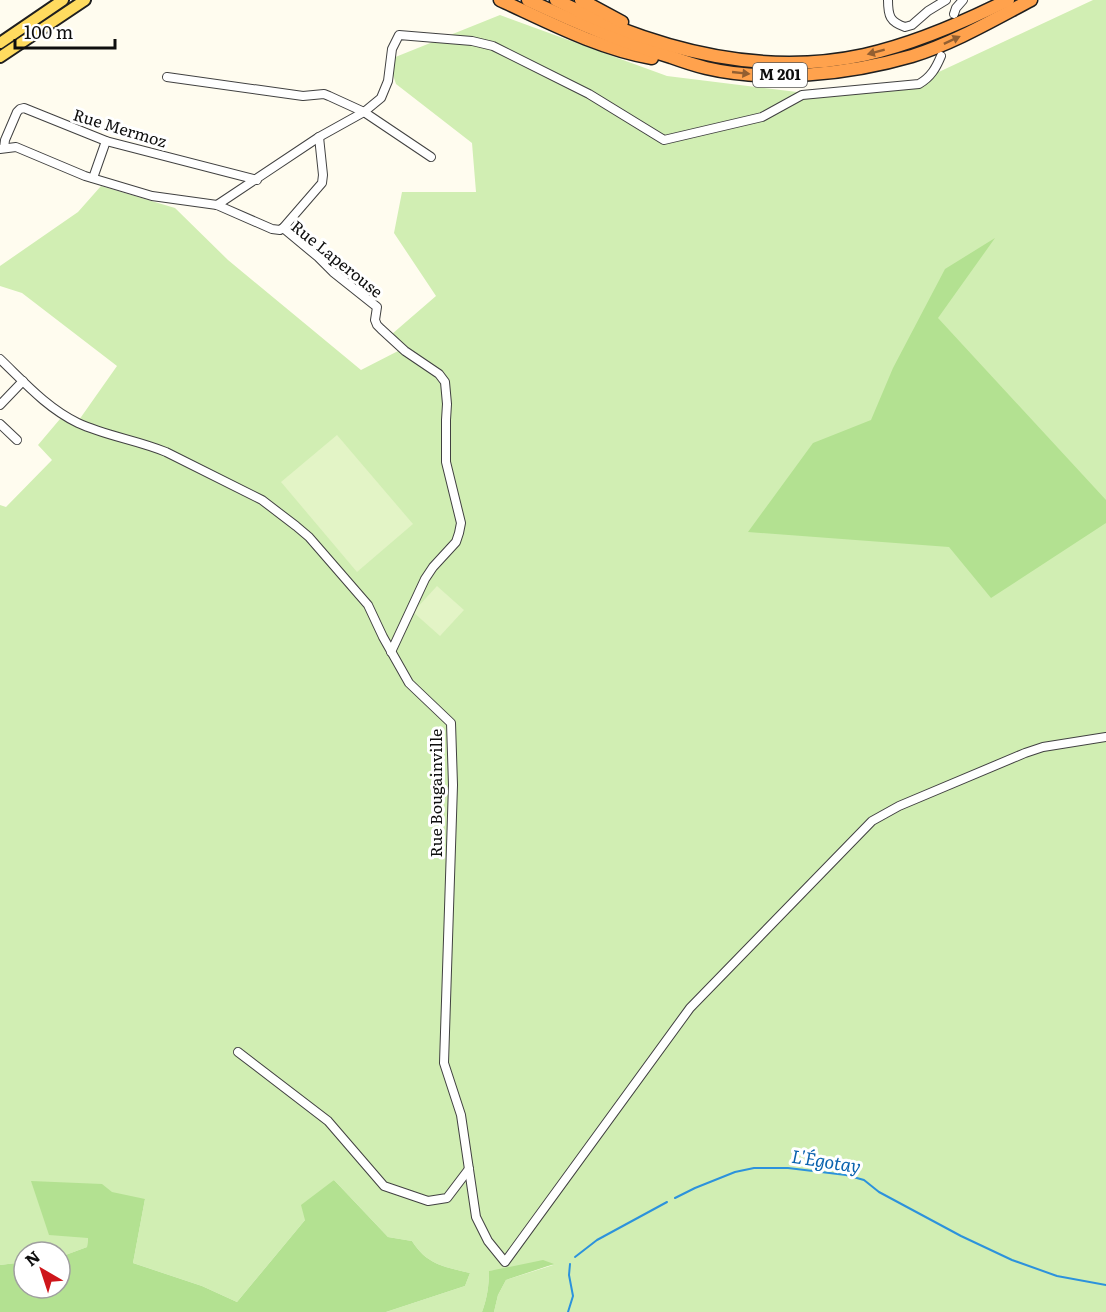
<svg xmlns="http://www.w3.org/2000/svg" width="1106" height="1312" font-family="Literata,serif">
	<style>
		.green { fill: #d1eeb3 }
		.forest { fill: #b3e191 }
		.pitch { fill: #e3f4c6 }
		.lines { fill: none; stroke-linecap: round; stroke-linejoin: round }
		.stream { stroke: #2c92dc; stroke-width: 2 }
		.minor-casing { stroke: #414141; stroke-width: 10 }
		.major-casing { stroke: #1f1f1f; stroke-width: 14 }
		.highway-casing { stroke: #1f1f1f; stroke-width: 15 }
		.minor { stroke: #fff; stroke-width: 8 }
		.major { stroke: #ffdb5f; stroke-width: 10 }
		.highway { stroke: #ffa24d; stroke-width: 12 }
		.oneway { fill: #935f31 }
		.labels { text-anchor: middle; stroke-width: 6; stroke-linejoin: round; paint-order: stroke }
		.shield { fill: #fff; stroke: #565656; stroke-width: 1.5 }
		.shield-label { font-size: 15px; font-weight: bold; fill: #0e0e0e }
		.street-label { font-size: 16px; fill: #0e0e0e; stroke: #fff }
		.water-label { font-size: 18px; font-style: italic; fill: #0962ae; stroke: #fff }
	</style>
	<rect width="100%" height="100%" fill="#fffcef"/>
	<!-- green -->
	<path class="green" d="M1093,0h13v1312h-612l4,-17 8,-15 47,-15 -64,6c0,14 -2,28 -7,41h-96l79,-26 5,-13c-25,-6 -43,-8 -58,-32l-24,-4 -54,-57 -29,40 -68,82 -35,-16 -69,-23 12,-64 -57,39 -1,9 -27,10v-5h-36v10l-24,3v-760l6,2 46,-47 -14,-15 22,-26 19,1 38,-54 -95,-73 -22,-7v-20l78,-54 23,-26 74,22 53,52 133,110 39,-20 -8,-16 44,-38 -42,-63 8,-41h74l-4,-49 -76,-59 -8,-24 112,-45 167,61 147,18 99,-10z"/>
	<!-- forest -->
	<g class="forest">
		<polygon points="995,238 938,318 1106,500 1106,523 991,598 949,547 748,532 813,443 871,420 893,368 945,269"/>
		<path d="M334,1180l54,57 24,4c15,24 33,26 58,32l-5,13 -79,26h-386v-47l24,-3v26h36v-31l27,-10 1,-9 -39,-3 -18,-54 71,3 10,8 33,7 -12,64 69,23 35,16 68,-82 -4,-15z"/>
		<path d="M543,1260l11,4 -48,16 -8,15 -4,17h-12c5,-13 7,-27 7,-41z"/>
	</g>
	<!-- pitch -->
	<g class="pitch">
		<polygon points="337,435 413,524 357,572 281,482"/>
		<polygon points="437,586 464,610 440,636 413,612"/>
	</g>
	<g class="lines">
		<!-- stream -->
		<g class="stream">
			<polyline points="675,1198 695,1188 735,1172 754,1168 788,1168 846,1175 864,1180 879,1192 961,1236 1012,1260 1057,1276 1106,1285"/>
			<polyline points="575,1257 597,1240 667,1202"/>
			<polyline points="568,1312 573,1296 569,1275 570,1264"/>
		</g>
		<defs>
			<g id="minor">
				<path d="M888,0c0,16 2,22 17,27l7,-2 16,-14 18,-11"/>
				<polyline points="954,14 956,8 963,0"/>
				<polyline points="167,77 303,96 324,94 329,96 364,112 431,157"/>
				<polyline points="4,148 5,140 17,112 20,109 24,108 106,141 257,180"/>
				<polyline points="0,149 16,147 85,176 152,196 217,205 272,229 280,230 283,228 318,257 333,272 377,307 375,320 377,325 381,329 405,351 439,374 445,382 447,404 446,420 446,462 461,523 459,533 456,542 433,567 425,579 391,652"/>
				<polyline points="93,178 106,141"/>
				<path d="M217,205l102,-68 45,-25 17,-14 7,-17 4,-32 7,-14 73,6 21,5 96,48 75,46 98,-23 40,-22 117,-11c12,-7 17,-16 22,-28"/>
				<polyline points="283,228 322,183 323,175 319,137"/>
				<path d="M0,359c25,24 47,49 78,64 28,13 59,17 88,29l96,48 34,26 13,11 59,68 15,32 26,46 42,40 2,62 -9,278 17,52 15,102 12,24 17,21 185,-254 182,-187 27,-15 126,-53 18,-6 63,-10"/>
				<polyline points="0,405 23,381"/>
				<polyline points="0,424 17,440"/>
				<polyline points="238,1052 328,1121 384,1186 428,1201 447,1198 469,1169"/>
			</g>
			<g id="major">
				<polyline points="0,43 63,0"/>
				<polyline points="0,57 85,0"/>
			</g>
			<g id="highway">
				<path d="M500,0c48,22 99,49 152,58"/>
				<path d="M528,0c47,22 93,42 143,57 11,4 23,8 35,11 63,15 144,6 206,-12 42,-13 81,-36 119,-56"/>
				<path d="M556,0c95,48 202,78 308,55 50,-11 98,-32 144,-55"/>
				<polyline points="581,0 622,22"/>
			</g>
		</defs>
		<!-- minor casing -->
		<use href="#minor" class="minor-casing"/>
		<!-- major casing -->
		<use href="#major" class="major-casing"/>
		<!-- highway casing -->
		<use href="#highway" class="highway-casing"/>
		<!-- minor -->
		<use href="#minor" class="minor"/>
		<!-- major -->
		<use href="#major" class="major"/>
		<!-- highway -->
		<use href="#highway" class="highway"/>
	</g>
	<!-- one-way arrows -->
	<defs><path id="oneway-solid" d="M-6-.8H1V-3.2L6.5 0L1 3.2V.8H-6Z" transform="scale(1.5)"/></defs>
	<g class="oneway">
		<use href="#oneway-solid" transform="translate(952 40) rotate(-25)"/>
		<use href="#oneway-solid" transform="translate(876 52) rotate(165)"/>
		<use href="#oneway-solid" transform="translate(741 73) rotate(6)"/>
	</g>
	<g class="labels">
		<!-- shield labels -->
		<rect class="shield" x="753" y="63" width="54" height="24" rx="4.5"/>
		<g class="shield-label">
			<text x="780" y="80">M 201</text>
		</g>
		<!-- street labels -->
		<g class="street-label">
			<text transform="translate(120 128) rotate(17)" y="6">Rue Mermoz</text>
			<text transform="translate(337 259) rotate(39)" y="6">Rue Laperouse</text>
			<text transform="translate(436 793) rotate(-90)" y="6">Rue Bougainville</text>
		</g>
		<!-- water labels -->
		<g class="water-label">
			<text transform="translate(826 1162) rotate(9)" y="6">L'Égotay</text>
		</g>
	</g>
	<!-- north arrow -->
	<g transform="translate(42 1270) rotate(321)"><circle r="28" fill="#ffffff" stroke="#9f9f9f" stroke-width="1.5"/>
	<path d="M0-4.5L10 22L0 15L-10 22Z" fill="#ce161b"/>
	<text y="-9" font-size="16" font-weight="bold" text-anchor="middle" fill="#0e0e0e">N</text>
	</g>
	<!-- scale -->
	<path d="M15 39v9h100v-9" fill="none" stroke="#0e0e0e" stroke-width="3"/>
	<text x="24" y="39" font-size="18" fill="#0e0e0e" stroke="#ffffff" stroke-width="4.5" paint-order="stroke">100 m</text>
</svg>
